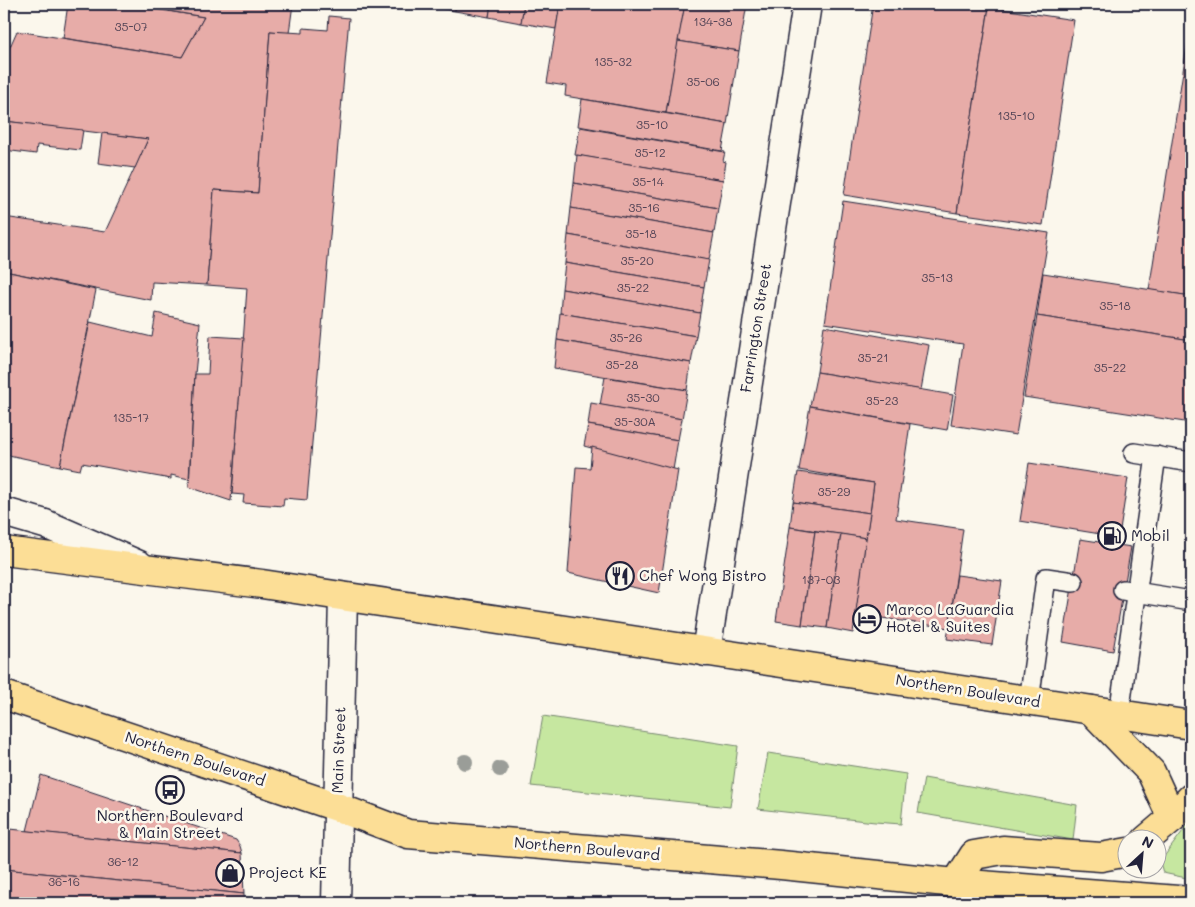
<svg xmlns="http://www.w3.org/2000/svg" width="1195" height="907" font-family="Mali,sans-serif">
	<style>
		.green { fill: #c6e7a0; stroke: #74846e }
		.building { fill: #e7aca8; stroke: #22223b }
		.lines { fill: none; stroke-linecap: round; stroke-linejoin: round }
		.lane-casing { stroke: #22223b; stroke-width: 22 }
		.street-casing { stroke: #22223b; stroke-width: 31 }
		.secondary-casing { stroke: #22223b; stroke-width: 31 }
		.primary-casing { stroke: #22223b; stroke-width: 31 }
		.lane { stroke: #fbf7ec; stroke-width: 19 }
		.street { stroke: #fbf7ec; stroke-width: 28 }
		.secondary { stroke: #fbf7ec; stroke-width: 28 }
		.primary { stroke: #fcde96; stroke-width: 28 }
		.tree { fill: #9a9d98 }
		.labels { text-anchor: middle; stroke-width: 5; stroke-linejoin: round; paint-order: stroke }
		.number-label { font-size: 12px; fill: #534456 }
		.street-label { font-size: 15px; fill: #22223b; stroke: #fbf7ec }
		.poi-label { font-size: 15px; fill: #22223b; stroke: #fbf7ec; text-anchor: start }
	</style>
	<rect width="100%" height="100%" fill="#fbf7ec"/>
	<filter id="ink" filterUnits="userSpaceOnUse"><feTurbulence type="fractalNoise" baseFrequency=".02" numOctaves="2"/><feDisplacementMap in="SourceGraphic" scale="10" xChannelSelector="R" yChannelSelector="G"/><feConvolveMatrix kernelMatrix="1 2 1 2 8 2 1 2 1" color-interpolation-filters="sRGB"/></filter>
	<g filter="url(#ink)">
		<!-- green -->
		<g class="green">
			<polygon points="543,716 738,746 730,807 531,786"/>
			<polygon points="768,753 906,774 901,824 875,822 758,809"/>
			<polygon points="924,778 1077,805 1073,840 918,813"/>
			<polygon points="1191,820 1191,879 1163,873 1160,862"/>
		</g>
		<!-- building -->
		<g class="building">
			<polygon points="68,4 124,4 204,17 182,57 63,38"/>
			<polygon points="170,4 293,4 289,33 270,31 258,193 214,190 207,285 152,282 151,300 4,271 4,217 105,232 148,139 4,121 4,60 17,31 182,57 204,17 169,11"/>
			<polygon points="422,4 456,4 455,11 422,5"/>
			<polygon points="456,4 491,4 489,17 455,11"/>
			<polygon points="491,4 524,4 521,23 489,17"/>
			<polygon points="524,4 560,4 556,29 521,23"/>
			<polygon points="560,4 685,4 666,113 565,96 566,86 547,83"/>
			<polygon points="685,4 747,4 739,51 678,41"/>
			<polygon points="873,4 969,4 989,7 957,213 844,195"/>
			<polygon points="989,7 1074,20 1043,225 957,213"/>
			<polygon points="329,16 349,18 307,500 284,498 283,506 243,503 244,495 232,494 247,288 207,285 214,190 258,193 270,31 303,33 303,28 328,30"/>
			<polygon points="1188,39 1191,40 1191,296 1149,290"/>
			<polygon points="678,41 739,51 727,124 666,113"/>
			<polygon points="582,99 727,124 722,151 578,126"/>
			<polygon points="4,121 83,130 80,150 37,145 36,154 4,150"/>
			<polygon points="580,127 725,152 723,161 726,162 723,180 575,155"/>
			<polygon points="102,133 148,139 135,168 98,163"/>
			<polygon points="577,155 723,180 718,208 574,183"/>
			<polygon points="574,183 718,208 714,233 571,208"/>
			<polygon points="843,201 1049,233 1016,435 951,425 963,344 825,323"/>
			<polygon points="571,208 714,233 709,260 568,235"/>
			<polygon points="568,235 709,260 704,287 565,263"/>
			<polygon points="565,263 704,287 700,313 562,289"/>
			<polygon points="4,271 96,290 60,466 4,454"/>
			<polygon points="1043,273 1191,296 1191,340 1037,316"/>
			<polygon points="562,289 700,313 696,336 560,313"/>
			<polygon points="156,313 200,323 195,374 189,479 171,475 171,479 82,463 80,470 60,466 90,322 152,337"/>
			<polygon points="560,313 696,336 691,363 557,340"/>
			<polygon points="1037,316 1191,340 1191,423 1024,397"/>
			<polygon points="824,326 929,345 921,390 817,372"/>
			<polygon points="210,336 244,338 231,501 189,487 195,374 208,374"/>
			<polygon points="557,340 691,363 687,390 554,368"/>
			<polygon points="817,372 953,395 947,430 810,406"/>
			<polygon points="605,377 687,390 682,419 600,405"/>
			<polygon points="591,403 682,419 678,440 588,425"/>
			<polygon points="810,406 910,424 896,519 963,529 949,628 855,614 874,483 799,470"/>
			<polygon points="588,425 678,440 673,470 584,446"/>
			<polygon points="592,447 678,470 659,593 568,573 576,467 590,468"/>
			<polygon points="1029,463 1128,478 1119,537 1020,521"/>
			<polygon points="798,472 874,483 870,513 793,502"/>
			<polygon points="793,502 870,513 866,538 790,527"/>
			<polygon points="790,527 815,531 802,625 776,621"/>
			<polygon points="815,531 841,534 827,628 802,625"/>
			<polygon points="841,534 866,538 853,633 827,628"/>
			<polygon points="1080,539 1131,547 1113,651 1063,642"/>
			<polygon points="957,575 1002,581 992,645 947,639"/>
			<polygon points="41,775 236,840 240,846 242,853 27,831"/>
			<polygon points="4,828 10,829 4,855"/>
			<polygon points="10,829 242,853 244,894 4,869 4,855"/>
			<polygon points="4,869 244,894 244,903 4,903"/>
			<polygon points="415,900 449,903 415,903"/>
		</g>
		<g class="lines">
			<defs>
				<g id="lane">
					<polyline points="1134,453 1191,462"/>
					<polyline points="1123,590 1191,601"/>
					<polyline points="1029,701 1046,578 1073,582"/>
					<polyline points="1119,714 1156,456"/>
				</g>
				<g id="street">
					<polyline points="4,512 45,524 139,565"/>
					<polyline points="706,652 807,4"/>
				</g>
				<polyline id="secondary" points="336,903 343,597"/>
				<g id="primary">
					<polyline points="4,551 262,584 1191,725"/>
					<polyline points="4,695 337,807 408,834 781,865 956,883 1191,901"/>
					<polyline points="1091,710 1151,772 1172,818"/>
					<polyline points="1146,840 1172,818 1191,798"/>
					<polyline points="956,883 974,855 1003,850 1101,857 1128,852"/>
				</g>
			</defs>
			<!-- lane casing -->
			<use href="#lane" class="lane-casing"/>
			<!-- street casing -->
			<use href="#street" class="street-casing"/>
			<!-- secondary casing -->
			<use href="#secondary" class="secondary-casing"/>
			<!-- primary casing -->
			<use href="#primary" class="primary-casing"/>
			<!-- lane -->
			<use href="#lane" class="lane"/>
			<!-- street -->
			<use href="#street" class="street"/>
			<!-- secondary -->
			<use href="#secondary" class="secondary"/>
			<!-- primary -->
			<use href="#primary" class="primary"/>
		</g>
		<!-- trees -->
		<g class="tree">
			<circle cx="465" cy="762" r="8"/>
			<circle cx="500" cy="769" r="8"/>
		</g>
	</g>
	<!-- icons -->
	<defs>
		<symbol id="fuel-ring" viewBox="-11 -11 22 22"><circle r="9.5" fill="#fbf7ec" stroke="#22223b" stroke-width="1.5"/><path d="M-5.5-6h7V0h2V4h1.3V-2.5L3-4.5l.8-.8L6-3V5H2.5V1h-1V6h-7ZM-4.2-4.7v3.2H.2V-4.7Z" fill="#22223b"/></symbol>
		<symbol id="restaurant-ring" viewBox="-11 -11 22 22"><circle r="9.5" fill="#fbf7ec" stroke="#22223b" stroke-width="1.5"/><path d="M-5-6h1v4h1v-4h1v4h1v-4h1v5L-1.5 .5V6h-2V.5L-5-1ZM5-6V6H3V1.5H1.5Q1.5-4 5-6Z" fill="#22223b"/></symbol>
		<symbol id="hotel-ring" viewBox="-11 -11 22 22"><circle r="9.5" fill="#fbf7ec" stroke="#22223b" stroke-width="1.5"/><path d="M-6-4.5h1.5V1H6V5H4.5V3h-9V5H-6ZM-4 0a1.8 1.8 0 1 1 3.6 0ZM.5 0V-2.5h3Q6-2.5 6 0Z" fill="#22223b"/></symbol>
		<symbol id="bus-ring" viewBox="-11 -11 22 22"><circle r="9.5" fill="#fbf7ec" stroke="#22223b" stroke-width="1.5"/><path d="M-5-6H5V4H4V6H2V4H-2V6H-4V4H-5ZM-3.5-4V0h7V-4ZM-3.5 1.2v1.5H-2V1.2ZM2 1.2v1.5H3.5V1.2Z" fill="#22223b"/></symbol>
		<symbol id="shop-ring" viewBox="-11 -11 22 22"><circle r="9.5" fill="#fbf7ec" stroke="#22223b" stroke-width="1.5"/><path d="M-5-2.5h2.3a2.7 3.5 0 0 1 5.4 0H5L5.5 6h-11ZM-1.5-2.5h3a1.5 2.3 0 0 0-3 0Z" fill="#22223b"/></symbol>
	</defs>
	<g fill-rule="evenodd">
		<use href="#fuel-ring" x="1096" y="520" width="32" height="32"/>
		<use href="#restaurant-ring" x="604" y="560" width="32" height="32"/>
		<use href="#hotel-ring" x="851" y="603" width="32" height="32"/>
		<use href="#bus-ring" x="154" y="774" width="32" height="32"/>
		<use href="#shop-ring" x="214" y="857" width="32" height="32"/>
	</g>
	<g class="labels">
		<!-- number labels -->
		<g class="number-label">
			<text x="713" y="26">134-38</text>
			<text x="131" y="31">35-07</text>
			<text x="613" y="66">135-32</text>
			<text x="703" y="86">35-06</text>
			<text x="1016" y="120">135-10</text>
			<text x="652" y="129">35-10</text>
			<text x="650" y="157">35-12</text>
			<text x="648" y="186">35-14</text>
			<text x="644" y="212">35-16</text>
			<text x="641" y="238">35-18</text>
			<text x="637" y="265">35-20</text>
			<text x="937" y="282">35-13</text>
			<text x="633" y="292">35-22</text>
			<text x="1115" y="310">35-18</text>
			<text x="626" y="342">35-26</text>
			<text x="873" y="362">35-21</text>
			<text x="622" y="369">35-28</text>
			<text x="1110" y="372">35-22</text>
			<text x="643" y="402">35-30</text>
			<text x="882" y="405">35-23</text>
			<text x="131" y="422">135-17</text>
			<text x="635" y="426">35-30A</text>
			<text x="834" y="496">35-29</text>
			<text x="821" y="584">137-03</text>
			<text x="123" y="866">36-12</text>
			<text x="64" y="886">36-16</text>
		</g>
		<!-- street labels -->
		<g class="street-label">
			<text transform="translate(756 328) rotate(-81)" y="5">Farrington Street</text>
			<text transform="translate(968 691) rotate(9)" y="5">Northern Boulevard</text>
			<text transform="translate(339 750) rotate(-88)" y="5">Main Street</text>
			<text transform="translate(195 759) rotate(18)" y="5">Northern Boulevard</text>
			<text transform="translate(587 849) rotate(5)" y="5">Northern Boulevard</text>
		</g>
		<!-- poi labels -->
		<g class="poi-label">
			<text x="1131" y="541">Mobil</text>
			<text x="639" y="581">Chef Wong Bistro</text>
			<text x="886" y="615">Marco LaGuardia<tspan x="886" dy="17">Hotel &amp; Suites</tspan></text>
			<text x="170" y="821" text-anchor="middle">Northern Boulevard<tspan x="170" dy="17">&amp; Main Street</tspan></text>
			<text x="249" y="878">Project KE</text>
		</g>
	</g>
	<!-- margin -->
	<rect width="1195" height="907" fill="none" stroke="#fbf7ec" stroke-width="20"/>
	<rect x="10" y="10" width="1175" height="887" fill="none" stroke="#22223b" stroke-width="2" filter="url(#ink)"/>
	<!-- north arrow -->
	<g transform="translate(1142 854) rotate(26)"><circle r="24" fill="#fbf7ec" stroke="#a4a2a5"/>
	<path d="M0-4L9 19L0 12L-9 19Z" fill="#22223b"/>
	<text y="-8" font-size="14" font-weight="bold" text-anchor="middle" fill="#22223b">N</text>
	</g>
</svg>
